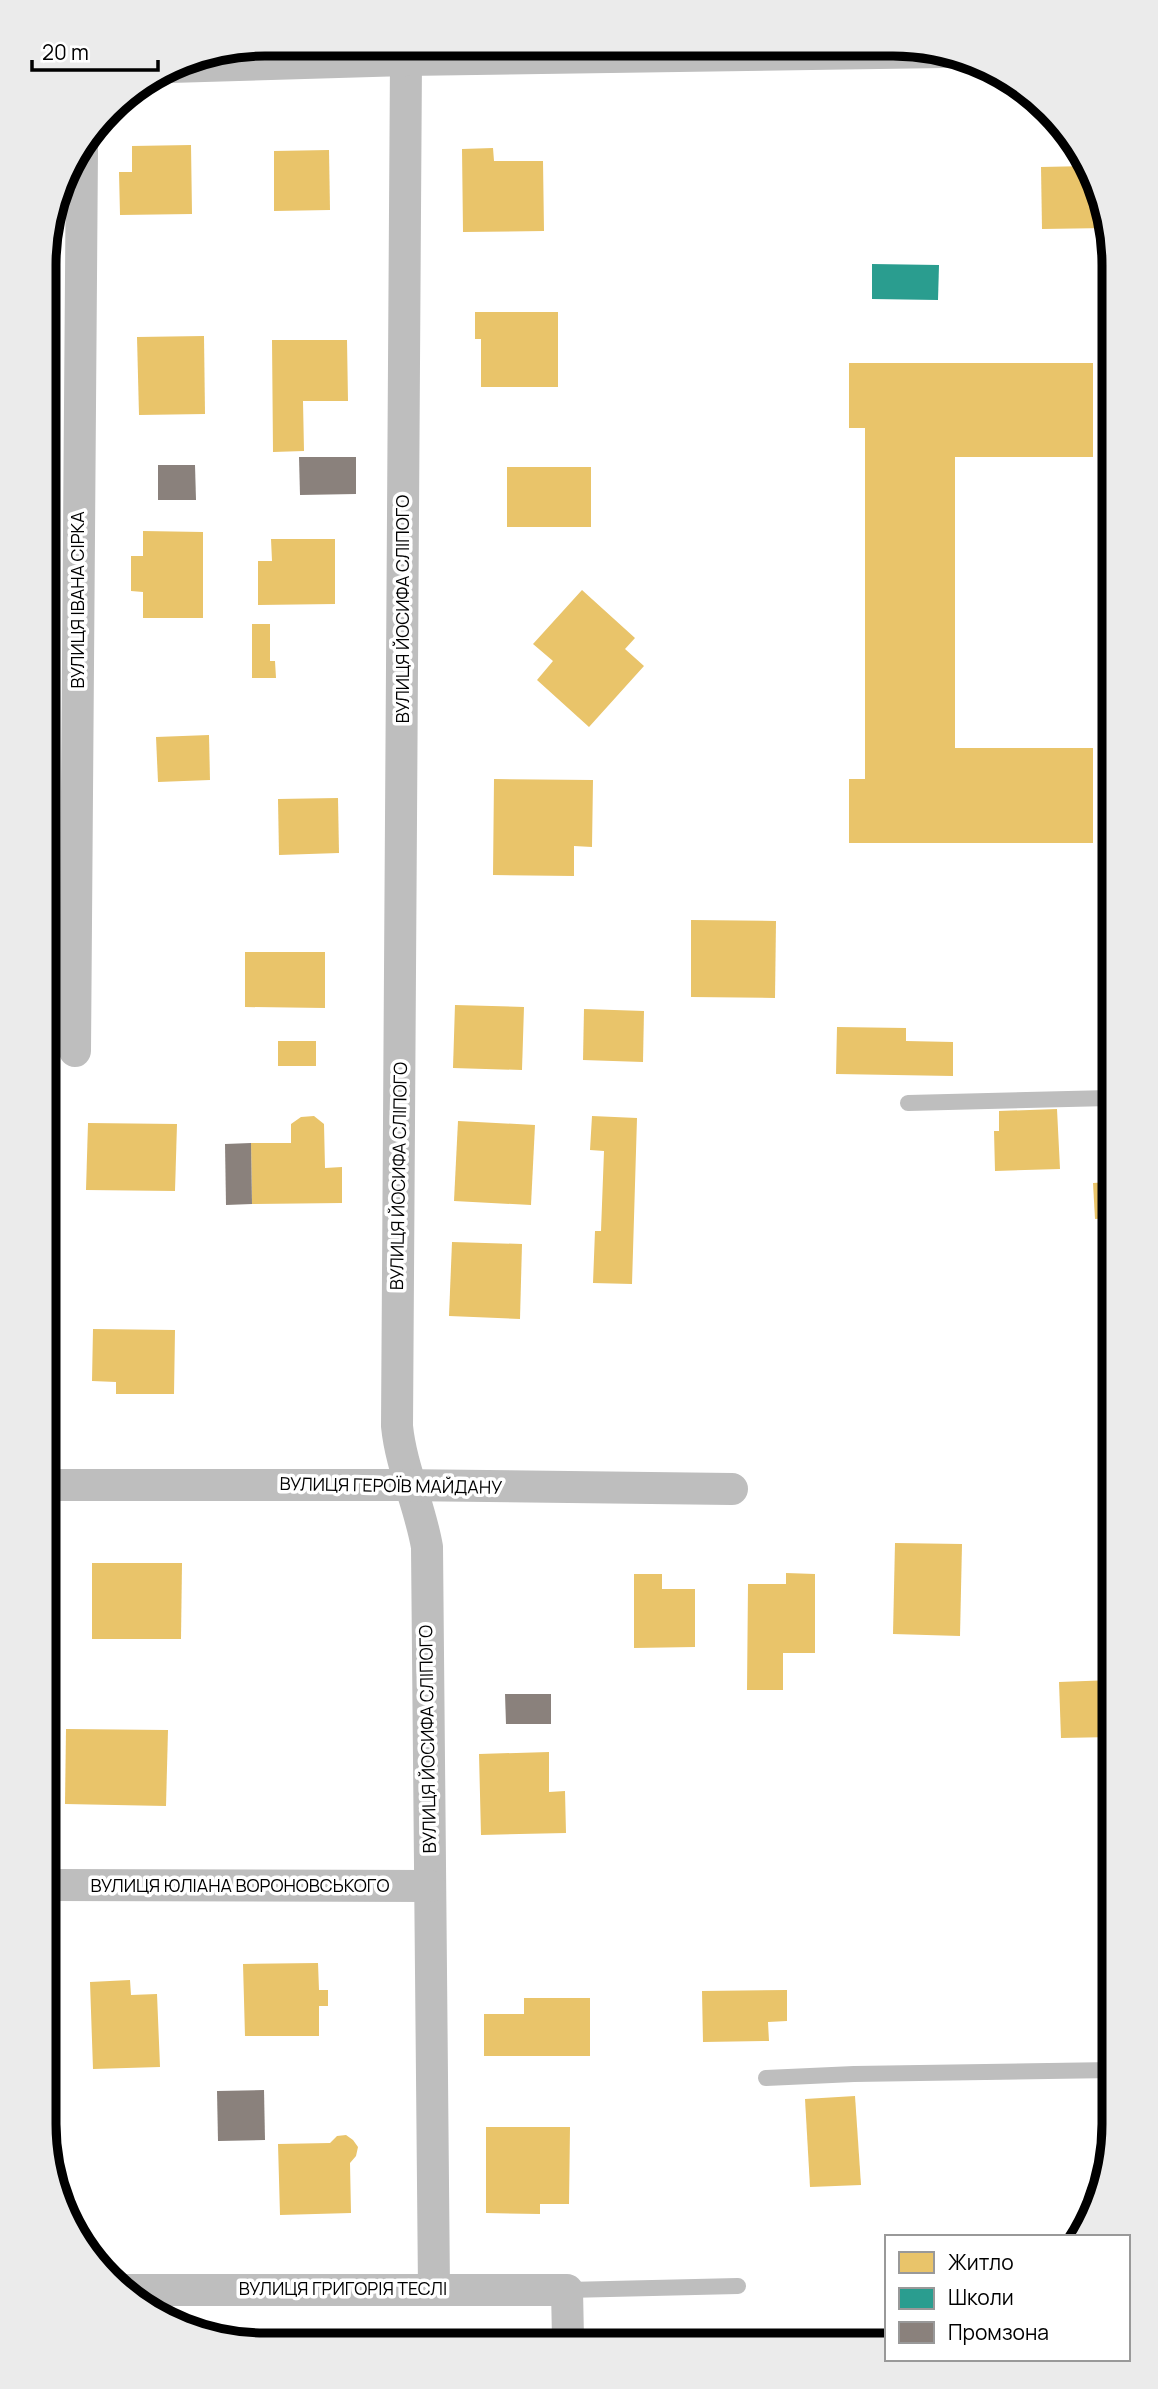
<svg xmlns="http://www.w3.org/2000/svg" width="1158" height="2389" font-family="Manrope,sans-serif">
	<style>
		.homes { fill: #e9c46a }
		.schools { fill: #2a9d8f }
		.industry { fill: #8a817c }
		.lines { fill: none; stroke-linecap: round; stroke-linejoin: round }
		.lane { stroke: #bebebe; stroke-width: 16 }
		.street { stroke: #bebebe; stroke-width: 32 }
		.labels { text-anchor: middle; stroke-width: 7; stroke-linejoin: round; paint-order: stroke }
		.street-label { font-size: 18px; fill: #000; stroke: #fff }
		.rim { fill: none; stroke: #000; stroke-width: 9 }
	</style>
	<rect width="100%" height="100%" fill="#fff"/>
	<!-- homes -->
	<g class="homes">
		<polygon points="191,145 192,214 120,215 119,172 132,172 132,146"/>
		<polygon points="493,148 494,161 543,161 544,231 463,232 462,149"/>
		<polygon points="329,150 330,210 274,211 274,151"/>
		<polygon points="1088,166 1107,207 1107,228 1042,229 1041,167"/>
		<polygon points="475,312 558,312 558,387 481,387 481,339 475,339"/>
		<polygon points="204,336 205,414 139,415 137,337"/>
		<polygon points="272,340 347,340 348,401 303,401 304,451 273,452"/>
		<polygon points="849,363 1093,363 1093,457 955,457 955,748 1093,748 1093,843 849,843 849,779 865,779 865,428 849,428"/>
		<rect x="507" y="467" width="84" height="60"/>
		<polygon points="143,531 203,532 203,618 143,618 143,592 131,591 131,556 143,556"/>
		<polygon points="271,539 335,539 335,604 258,605 258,561 272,561"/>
		<polygon points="582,590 635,638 625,649 644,666 589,727 537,680 553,661 533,644"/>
		<polygon points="252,624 270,624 270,661 275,661 276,678 252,678"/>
		<polygon points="209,735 210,780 158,782 156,737"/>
		<polygon points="494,779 593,780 592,847 574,846 574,876 493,875"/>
		<polygon points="338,798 339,853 279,855 278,799"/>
		<polygon points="691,920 776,921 775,998 691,997"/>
		<polygon points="245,952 325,952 325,1008 245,1007"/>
		<polygon points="455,1005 524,1007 522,1070 453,1068"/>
		<polygon points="584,1009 644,1011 643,1062 583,1060"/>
		<polygon points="837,1027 906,1028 906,1041 953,1042 953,1076 836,1074"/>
		<rect x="278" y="1041" width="38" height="25"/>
		<polygon points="1057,1109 1060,1169 995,1171 994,1131 999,1131 999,1111"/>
		<polygon points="314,1116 324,1124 325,1168 342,1167 342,1203 252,1204 251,1143 291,1143 291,1124 301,1117"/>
		<polygon points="592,1116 637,1118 632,1284 593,1283 595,1231 601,1231 604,1151 590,1150"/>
		<polygon points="458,1121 535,1125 531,1205 454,1201"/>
		<polygon points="88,1123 177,1124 175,1191 86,1190"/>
		<polygon points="1110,1182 1110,1218 1095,1219 1093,1183"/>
		<polygon points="452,1242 522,1244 520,1319 449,1316"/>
		<polygon points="93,1329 175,1330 174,1394 116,1394 116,1382 92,1381"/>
		<polygon points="895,1543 962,1544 960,1636 893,1634"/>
		<polygon points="92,1563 182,1563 181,1639 92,1639"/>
		<polygon points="786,1573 815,1574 815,1653 783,1653 783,1690 747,1690 748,1584 786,1584"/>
		<polygon points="634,1574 662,1574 662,1589 695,1589 695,1647 634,1648"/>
		<polygon points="1112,1680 1112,1737 1061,1738 1059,1682"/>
		<polygon points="66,1729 168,1730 166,1806 65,1804"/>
		<polygon points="549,1752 549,1792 565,1791 566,1833 481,1835 479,1754"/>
		<polygon points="318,1963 319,1990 328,1990 328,2006 319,2006 319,2036 245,2036 243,1964"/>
		<polygon points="130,1980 131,1995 157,1994 160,2067 93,2069 90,1982"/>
		<rect x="1101" y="1983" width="12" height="38"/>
		<polygon points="787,1990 787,2021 768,2022 769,2041 703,2042 702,1991"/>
		<polygon points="524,1998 590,1998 590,2056 484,2056 484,2014 524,2014"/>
		<polygon points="855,2096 861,2185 810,2187 805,2099"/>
		<polygon points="486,2127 570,2127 569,2204 540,2204 540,2214 486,2213"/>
		<polygon points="346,2135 353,2140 358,2147 356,2156 350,2163 351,2213 280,2215 278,2144 330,2143 337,2136"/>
	</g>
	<!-- schools -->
	<polygon class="schools" points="872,264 939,265 938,300 872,299"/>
	<!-- industry -->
	<g class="industry">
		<polygon points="299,457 356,457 356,494 300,495"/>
		<polygon points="158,465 195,465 196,500 158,500"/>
		<polygon points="251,1143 252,1204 226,1205 225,1144"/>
		<polygon points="505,1694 551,1694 551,1724 506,1724"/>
		<polygon points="264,2090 265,2140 218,2141 217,2091"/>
	</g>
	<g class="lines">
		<!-- lane -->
		<g class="lane">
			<polyline points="908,1103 1110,1098"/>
			<polyline points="766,2078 854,2074 1113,2070"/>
			<polyline points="567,2290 738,2286"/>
		</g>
		<!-- street -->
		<g class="street">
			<path d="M406,60l-9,1366c4,41 23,80 30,121l7,742"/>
			<polyline points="170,67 406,60 945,52"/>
			<polyline points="75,1051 82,148"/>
			<polyline points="49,1485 397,1485 732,1489"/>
			<polyline points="51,1885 430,1886"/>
			<polyline points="120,2290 567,2290 568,2339"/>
		</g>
	</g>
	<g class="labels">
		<!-- street labels -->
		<g class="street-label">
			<text transform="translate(78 600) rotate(-90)" y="6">ВУЛИЦЯ ІВАНА СІРКА</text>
			<text transform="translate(403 609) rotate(-90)" y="6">ВУЛИЦЯ ЙОСИФА СЛІПОГО</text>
			<text transform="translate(399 1176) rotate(-89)" y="6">ВУЛИЦЯ ЙОСИФА СЛІПОГО</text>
			<text transform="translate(391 1486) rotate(1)" y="6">ВУЛИЦЯ ГЕРОЇВ МАЙДАНУ</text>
			<text transform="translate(428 1739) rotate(-91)" y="6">ВУЛИЦЯ ЙОСИФА СЛІПОГО</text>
			<text x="240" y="1892">ВУЛИЦЯ ЮЛІАНА ВОРОНОВСЬКОГО</text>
			<text x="343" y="2295">ВУЛИЦЯ ГРИГОРІЯ ТЕСЛІ</text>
		</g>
	</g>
	<!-- crop -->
	<path d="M0 0H1158V2389H0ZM265 56H893A209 209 0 0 1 1102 265V2124A209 209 0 0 1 893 2333H265A209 209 0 0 1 56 2124V265A209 209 0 0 1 265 56Z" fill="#ebebeb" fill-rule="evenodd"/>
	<path class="rim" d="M265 56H893A209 209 0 0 1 1102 265V2124A209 209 0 0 1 893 2333H265A209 209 0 0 1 56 2124V265A209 209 0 0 1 265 56Z"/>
	<!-- legend -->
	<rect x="885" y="2235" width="245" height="126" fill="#ffffff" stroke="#999999" stroke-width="2"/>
	<rect x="899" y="2252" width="35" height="21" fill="#e9c46a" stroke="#999999" stroke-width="2"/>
	<text x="948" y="2270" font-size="21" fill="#000000">Житло</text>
	<rect x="899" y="2288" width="35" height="21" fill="#2a9d8f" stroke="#999999" stroke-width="2"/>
	<text x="948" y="2305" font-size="21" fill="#000000">Школи</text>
	<rect x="899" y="2322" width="35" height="21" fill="#8a817c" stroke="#999999" stroke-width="2"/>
	<text x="948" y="2340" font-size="21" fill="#000000">Промзона</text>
	<!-- scale -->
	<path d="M32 60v10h126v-10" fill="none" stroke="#000000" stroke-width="3.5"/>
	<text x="42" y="60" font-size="21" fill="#000000" stroke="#ffffff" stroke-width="5" paint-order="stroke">20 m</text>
</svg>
